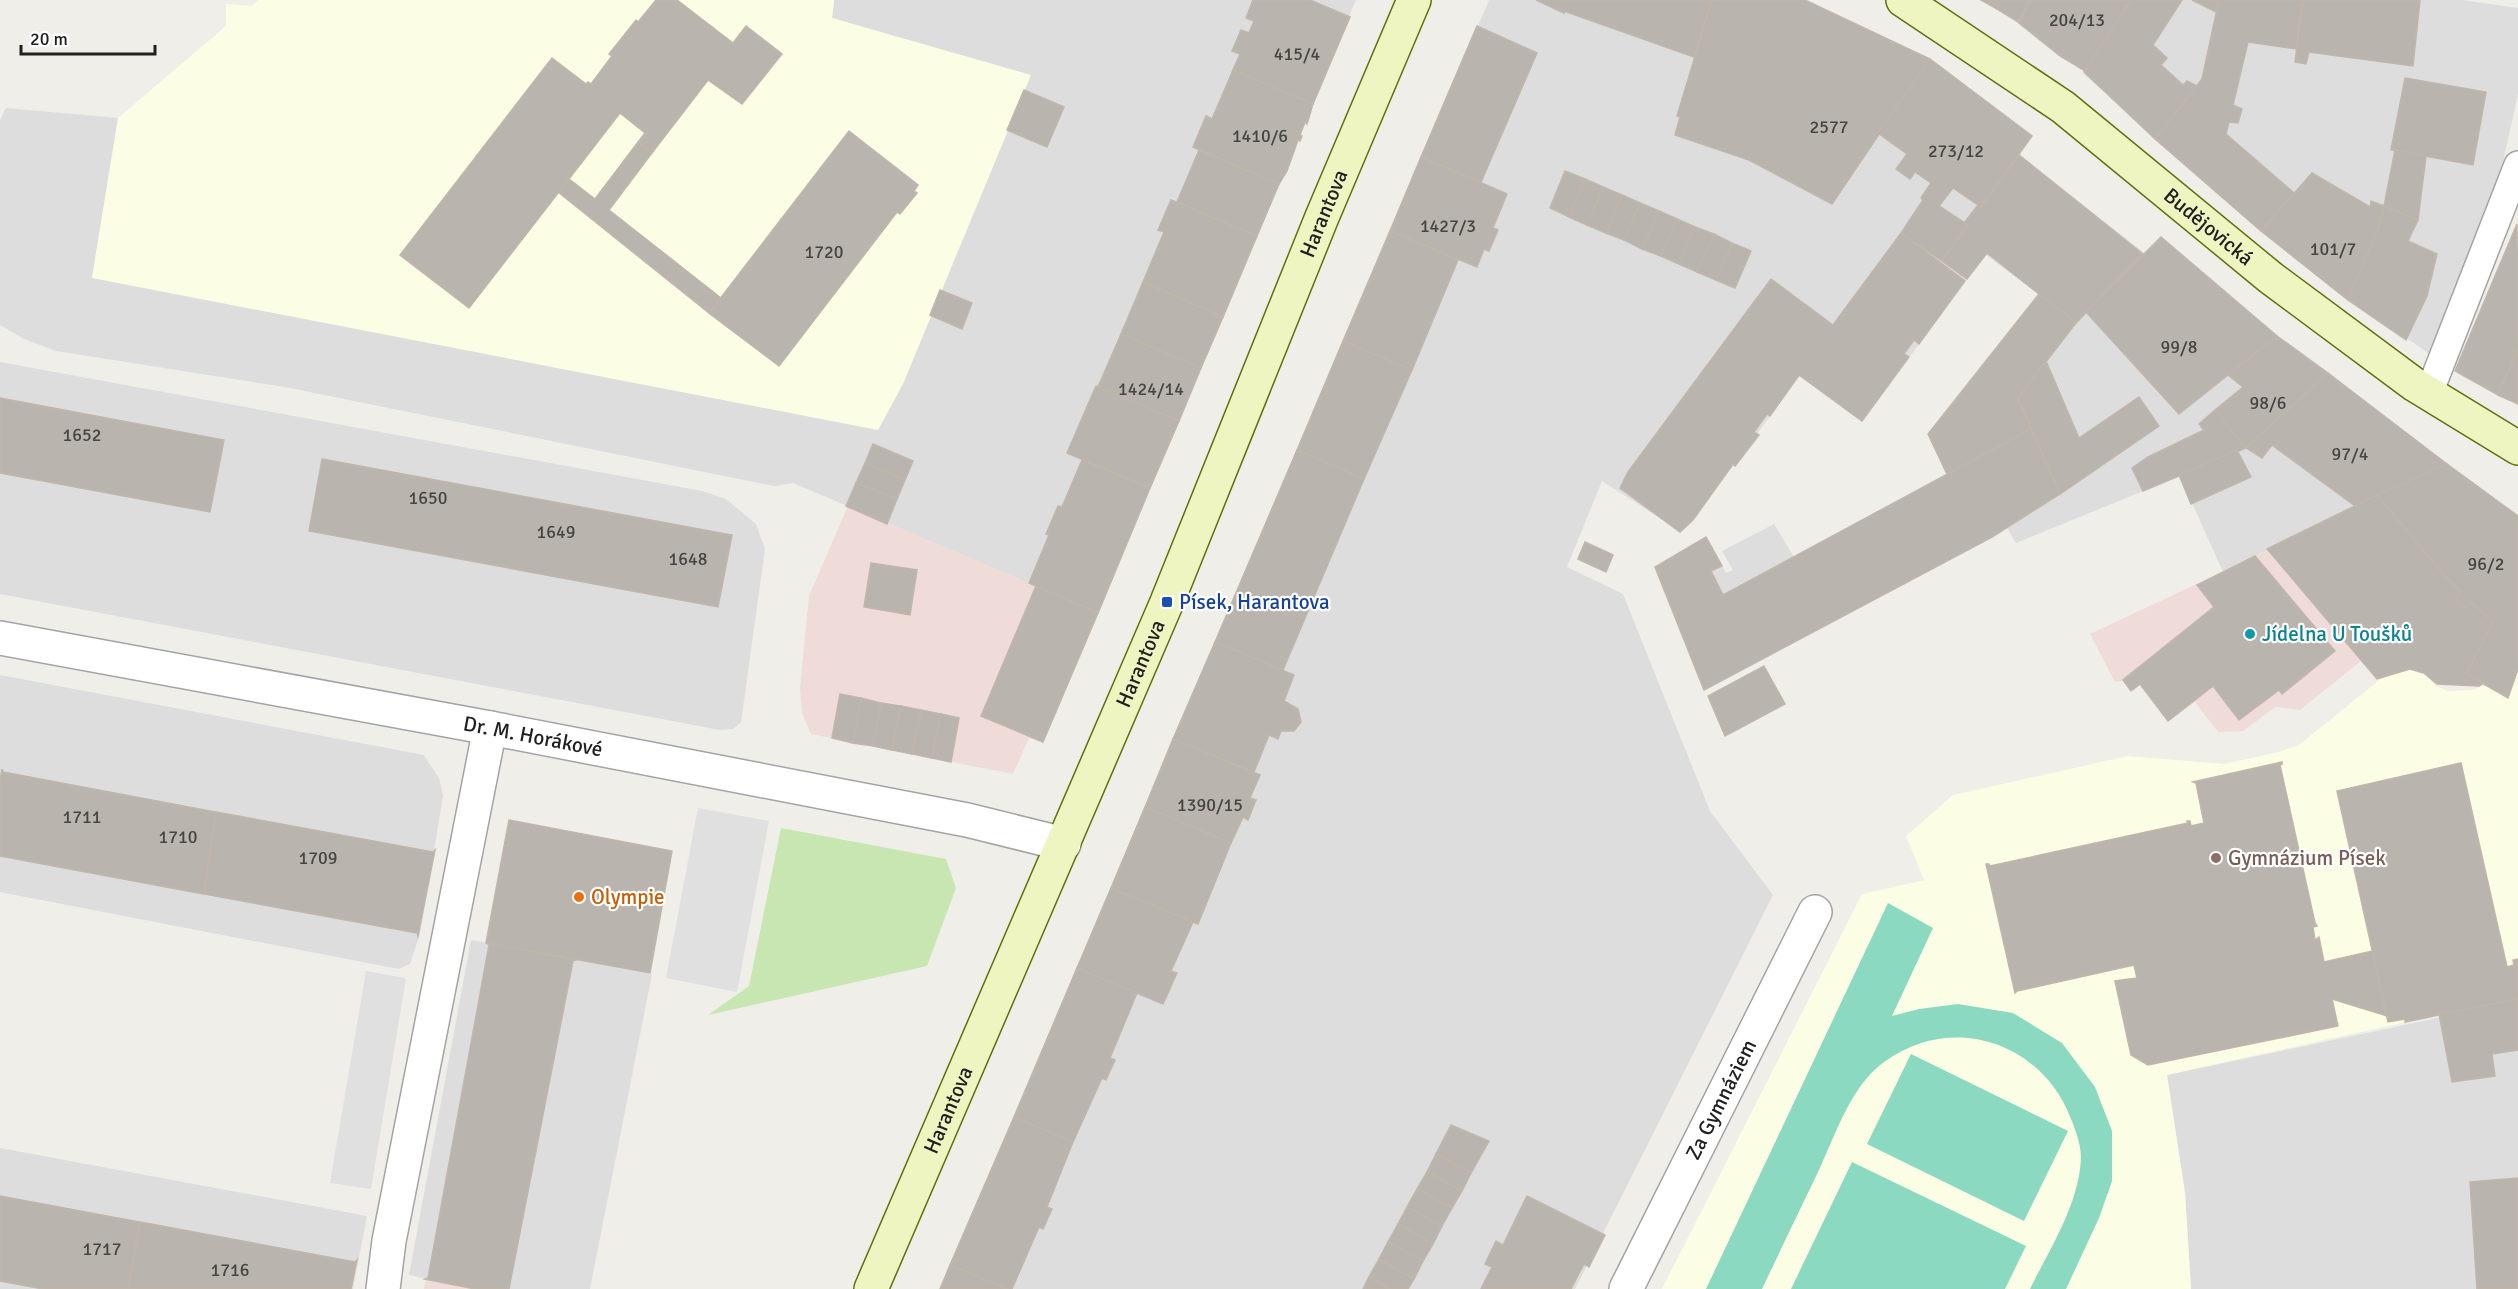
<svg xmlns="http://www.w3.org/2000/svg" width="2518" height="1289" font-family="Signika,sans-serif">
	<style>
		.residential { fill: #dedddd }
		.commercial { fill: #efdbd8 }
		.education { fill: #fbfde4 }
		.grass { fill: #c7e6b2 }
		.pitch { fill: #8cd9c1 }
		.parking { fill: #e0e0e0 }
		.building { fill: #b9b4ad; stroke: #c1b6ab; stroke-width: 1.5 }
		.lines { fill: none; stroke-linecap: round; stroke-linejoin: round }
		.lane-casing { stroke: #a4a4a4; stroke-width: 30 }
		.street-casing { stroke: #a4a4a4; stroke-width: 36 }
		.secondary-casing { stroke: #5e710d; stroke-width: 36 }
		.lane { stroke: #fff; stroke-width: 27 }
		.street { stroke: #fff; stroke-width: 33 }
		.secondary { stroke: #eef5c0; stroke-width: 33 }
		.transit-dot { fill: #1a4fb4; stroke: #fff; stroke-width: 2 }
		.culture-dot { fill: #0f9aa8; stroke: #fff; stroke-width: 2 }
		.education-dot { fill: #8d6e63; stroke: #fff; stroke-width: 2 }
		.food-dot { fill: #e8710a; stroke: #fff; stroke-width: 2 }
		.labels { text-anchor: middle; stroke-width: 4.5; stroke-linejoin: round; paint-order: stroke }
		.number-label { font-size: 18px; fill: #464543 }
		.street-label { font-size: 21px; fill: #202020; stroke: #fff }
		.transit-label { font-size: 21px; fill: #164399; stroke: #fff; text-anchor: start }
		.culture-label { font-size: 21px; fill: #0d838f; stroke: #fff; text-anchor: start }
		.education-label { font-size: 21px; fill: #785e54; stroke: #fff; text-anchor: start }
		.food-label { font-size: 21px; fill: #c56008; stroke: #fff; text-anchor: start }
	</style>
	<rect width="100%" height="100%" fill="#f0eee8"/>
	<!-- residential -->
	<g class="residential">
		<polygon points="834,0 1356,0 1097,612 793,483 774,486 285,387 56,351 24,339 0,325 0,120 6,108 118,118 92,278 1031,76 832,18"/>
		<polygon points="1489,0 1805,0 1933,60 2031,136 2020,155 2144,253 2161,238 2278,337 2518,516 2375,497 2223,572 2180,476 2016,543 2007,528 1704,691 1655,567 1708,539 1726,573 1733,570 1722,551 1774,524 1794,557 1947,476 1929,434 2042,297 1985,254 1862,422 1800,376 1692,521 1680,531 1602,481 1567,567 1623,594 1710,811 1773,895 1575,1289 941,1289"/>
		<polygon points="2131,0 2196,0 2217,11 2219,0 2462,0 2518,8 2518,94 2501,171 2434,357 2348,298 2260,231 2084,74"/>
		<polygon points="0,362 702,491 726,499 756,524 765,549 741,722 733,729 720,730 0,594"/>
		<polygon points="0,675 424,755 439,778 443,796 420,934 410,964 399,969 0,892"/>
		<polygon points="471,940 652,974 590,1289 477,1289 409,1275"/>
		<polygon points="2518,1001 2518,1289 2191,1289 2185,1193 2167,1075"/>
		<polygon points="0,1148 367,1216 353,1289 0,1289"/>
	</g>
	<!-- commercial -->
	<g class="commercial">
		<polygon points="848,506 1097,612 1043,743 1029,738 1013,774 811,734 802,713 800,688 809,596"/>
		<polygon points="2267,551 2361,661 2300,710 2275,707 2243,731 2218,732 2195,702 2170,720 2140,685 2133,691 2123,681 2115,682 2090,634"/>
		<polygon points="426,1279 477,1289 424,1289"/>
	</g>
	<!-- education -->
	<g class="education">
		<polygon points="258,0 834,0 832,18 1031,75 903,384 878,430 92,278 118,118 226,26 226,4 252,6"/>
		<polygon points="2518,668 2518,1000 2406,1022 2167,1075 2185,1193 2191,1289 1662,1289 1862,894 1924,880 1906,836 1953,795 2128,756 2224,764 2279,752 2299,745 2388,673 2397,670 2410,670 2425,675 2436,686 2448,691 2473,690 2485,685 2508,697"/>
	</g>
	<!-- grass -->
	<polygon class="grass" points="781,828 946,859 956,888 927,966 708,1015 749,986"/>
	<!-- pitch -->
	<g class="pitch">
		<path d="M1888,903l45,25 -41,88 27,-7 39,-5 55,9 49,30 33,44 17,44v50l-13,37 -33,71h-36c20,-41 49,-84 51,-131 0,-13 -5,-27 -10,-39 -29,-77 -119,-107 -187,-57 -33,24 -48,71 -65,108 -19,39 -38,79 -57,119h-56z"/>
		<polygon points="1911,1054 2068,1131 2024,1221 1867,1144"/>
		<polygon points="1852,1162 2026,1246 2005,1289 1791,1289"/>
	</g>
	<!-- parking -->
	<g class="parking">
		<polygon points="698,808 769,821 737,992 666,978"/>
		<polygon points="366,971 406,978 371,1189 330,1183"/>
	</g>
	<!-- building -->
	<g class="building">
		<polygon points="656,0 677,0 733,43 746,26 782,54 742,104 708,80 652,153 638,142 645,133 620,113 469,308 400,255 552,58 586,84 588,82 591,84 612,56 609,54 636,20 638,22"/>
		<polygon points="1253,0 1310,0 1350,17 1313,104 1233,70 1240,54 1232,51 1241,30 1249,33 1254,21 1246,18"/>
		<polygon points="1536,0 1712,0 1694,57 1564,11 1564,13"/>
		<polygon points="1712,0 1805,0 1930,59 1832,204 1749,160 1675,135 1680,117 1677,116"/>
		<polygon points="1981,0 2002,0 1997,9"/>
		<polygon points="2002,0 2031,0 2018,22 1997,9"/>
		<polygon points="2031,0 2131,0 2085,71 2060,56 2019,23"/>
		<polygon points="2131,0 2182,0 2153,45 2167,58 2161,65 2183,85 2187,81 2197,86 2155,139 2084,72"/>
		<polygon points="2192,0 2219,0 2216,12"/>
		<polygon points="2219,0 2303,0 2296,49 2248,42 2233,105 2242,109 2238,123 2229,122 2226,134 2294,193 2261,231 2155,139 2202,79"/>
		<polygon points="2303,0 2420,0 2413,66 2309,52 2306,64 2295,62"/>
		<polygon points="1477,26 1537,53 1481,182 1421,157"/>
		<polygon points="1930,59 2032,136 1981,207 1953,188 1939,206 1968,225 1942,261 1901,233 1923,200 1921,198 1931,183 1915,172 1910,179 1896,169 1907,154 1878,133"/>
		<polygon points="1233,70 1313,104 1307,124 1305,122 1300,135 1302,136 1300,141 1298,140 1287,171 1279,184 1193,147 1206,116 1212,119"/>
		<polygon points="2405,78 2486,92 2473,165 2391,150"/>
		<polygon points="1024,90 1064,107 1047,147 1007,130"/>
		<polygon points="849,131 918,185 914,191 917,193 900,214 897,212 779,366 709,313"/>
		<polygon points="638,142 652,153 609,210 721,298 709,313 558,192 569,179 595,199"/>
		<polygon points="1199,150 1279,184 1257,236 1177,202"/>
		<polygon points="2395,150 2426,156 2418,220 2384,206"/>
		<polygon points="2019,155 2143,254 2076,323 1987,253 1967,279 1942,261 1968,225 1964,223 1978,205 1981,207"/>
		<polygon points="1421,157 1507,194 1493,228 1498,230 1489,251 1484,249 1477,267 1390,231"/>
		<polygon points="1565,171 1585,179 1569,217 1550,208"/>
		<polygon points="2312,173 2370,207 2371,201 2384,206 2379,227 2348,300 2261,231"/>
		<polygon points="1585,179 1603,187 1587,225 1569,217"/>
		<polygon points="1603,187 1622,195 1606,233 1587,225"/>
		<polygon points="1622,195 1640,203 1624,240 1606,233"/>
		<polygon points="1171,200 1257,236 1223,317 1143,282 1164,232 1158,230"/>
		<polygon points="1640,203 1659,211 1642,249 1624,240"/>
		<polygon points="2384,206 2418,220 2408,241 2437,254 2427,296 2406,340 2348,300 2379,227"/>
		<polygon points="1659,211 1677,219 1661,256 1642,249"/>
		<polygon points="1677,219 1695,227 1679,264 1661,256"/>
		<polygon points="2517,224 2518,348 2498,395 2455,371"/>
		<polygon points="1695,227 1714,234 1697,272 1679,264"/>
		<polygon points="1390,231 1458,260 1412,370 1343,341"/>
		<polygon points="1901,233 1965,281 1919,344 1914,340 1904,354 1909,357 1862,421 1799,375 1770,416 1767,414 1754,432 1759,435 1735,466 1733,464 1693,520 1680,532 1620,488 1628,472 1771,279 1833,325"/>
		<polygon points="1714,234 1732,243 1716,280 1697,272"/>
		<polygon points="2161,237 2277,336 2179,414 2086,312"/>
		<polygon points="1732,243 1751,251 1735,288 1716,280"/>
		<polygon points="1143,282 1223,317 1201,368 1121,334"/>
		<polygon points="940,290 972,303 962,329 930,315"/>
		<polygon points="2039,294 2076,323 2018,398 2031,429 1947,474 1928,434"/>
		<polygon points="1121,334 1201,368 1179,421 1098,387"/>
		<polygon points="2277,336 2328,373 2246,448 2215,410 2243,387 2228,375"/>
		<polygon points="1343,341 1412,370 1364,479 1297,450"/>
		<polygon points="2518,348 2518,404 2498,395"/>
		<polygon points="2046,361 2079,438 2139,397 2159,426 2060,494 2018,398"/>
		<polygon points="2328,373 2447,464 2355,506 2272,445 2262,458 2246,448"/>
		<polygon points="1096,386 1179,421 1150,488 1067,453"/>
		<polygon points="0,398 224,440 210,512 0,473"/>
		<polygon points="2215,410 2246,448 2143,491 2132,468 2148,457 2204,430 2199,424"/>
		<polygon points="2031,429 2060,494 1992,537 1704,690 1655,567 1706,537 1722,566 1711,571 1723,595"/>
		<polygon points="873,444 913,461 905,480 865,463"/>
		<polygon points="1297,450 1364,479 1283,670 1215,642"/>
		<polygon points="2237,450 2251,477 2191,504 2179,475"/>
		<polygon points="322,459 732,535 718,607 309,531"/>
		<polygon points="1082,460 1150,488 1098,613 1029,583 1049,535 1046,534 1058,506 1062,507"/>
		<polygon points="865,463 905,480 897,499 856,483"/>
		<polygon points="2447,464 2518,516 2518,669 2508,698 2466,674 2493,622 2471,602 2465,608 2455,598 2461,592 2444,575 2377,495"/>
		<polygon points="856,483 897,499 887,524 846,506"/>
		<polygon points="2377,495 2444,575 2461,592 2455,598 2465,608 2471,602 2493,622 2466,674 2484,683 2479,686 2437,684 2424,673 2410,669 2377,679 2267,549"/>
		<polygon points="1585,542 1613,555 1606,572 1578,559"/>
		<polygon points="2255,556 2335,651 2282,694 2279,690 2239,720 2213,686 2168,721 2140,684 2131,691 2123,680 2214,607 2197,585"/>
		<polygon points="871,563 917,570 910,615 864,607"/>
		<polygon points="1036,586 1098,613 1043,742 981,716"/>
		<polygon points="1215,642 1294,675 1284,701 1298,709 1301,722 1294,731 1281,731 1278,739 1269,735 1254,772 1173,739"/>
		<polygon points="1764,666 1785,704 1725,736 1708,696"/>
		<polygon points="840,694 861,698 853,743 832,738"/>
		<polygon points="861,698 881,703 873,746 853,743"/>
		<polygon points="881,703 901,706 892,750 873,746"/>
		<polygon points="901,706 921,710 912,754 892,750"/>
		<polygon points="921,710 941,714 932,758 912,754"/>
		<polygon points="941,714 959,718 951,762 932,758"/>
		<polygon points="1173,739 1260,775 1250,798 1256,800 1248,820 1243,817 1231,843 1145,807"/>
		<polygon points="2282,762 2282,764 2280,765 2315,923 2317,926 2313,927 2315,940 2319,937 2324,962 2373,951 2387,1016 2332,999 2338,1026 2148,1065 2131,1055 2115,981 2137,978 2134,965 2017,991 2015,993 1986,864 1989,864 1990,866 2188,823 2187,821 2190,821 2191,826 2204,823 2196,783 2193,782"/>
		<polygon points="2461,763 2507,967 2514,965 2513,960 2518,959 2518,999 2405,1022 2405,1019 2388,1022 2337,791"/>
		<polygon points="2,769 3,772 216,812 204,894 0,856 0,781"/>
		<polygon points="1145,807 1231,843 1198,924 1111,888"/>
		<polygon points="216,812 433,852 435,850 418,936 417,933 204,894"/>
		<polygon points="509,820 672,851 650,973 486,943"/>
		<polygon points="1111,888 1193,922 1171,971 1177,973 1163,1004 1077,968"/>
		<polygon points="486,943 576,960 573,961 509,1289 475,1289 425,1279 428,1278 489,945"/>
		<polygon points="1077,968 1137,993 1110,1058 1115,1060 1106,1080 1102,1078 1073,1142 1014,1117"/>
		<polygon points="2518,999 2518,1050 2492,1054 2495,1076 2452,1082 2439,1014"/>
		<polygon points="1014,1117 1073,1142 1047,1207 1052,1209 1043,1229 1039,1227 1012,1289 1007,1289 950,1265"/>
		<polygon points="1451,1125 1489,1141 1471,1173 1436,1154"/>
		<polygon points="1436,1154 1471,1173 1462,1191 1427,1172"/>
		<polygon points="1427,1172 1462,1191 1452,1208 1417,1189"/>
		<polygon points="2518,1178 2518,1289 2477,1289 2470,1182"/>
		<polygon points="1417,1189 1452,1208 1442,1226 1407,1207"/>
		<polygon points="0,1196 140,1222 128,1289 43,1289 0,1281"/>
		<polygon points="1527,1196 1605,1235 1589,1267 1584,1264 1571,1289 1481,1289 1492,1267 1485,1264 1496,1241 1503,1245"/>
		<polygon points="1407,1207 1442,1226 1433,1244 1398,1224"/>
		<polygon points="140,1222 355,1262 357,1260 351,1289 128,1289"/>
		<polygon points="1398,1224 1433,1244 1423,1261 1388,1242"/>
		<polygon points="1388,1242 1423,1261 1414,1279 1379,1259"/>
		<polygon points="1379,1259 1414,1279 1408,1289 1390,1289 1369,1277"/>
		<polygon points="950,1265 1007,1289 940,1289"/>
		<polygon points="1369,1277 1390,1289 1363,1289"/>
	</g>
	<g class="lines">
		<defs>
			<polyline id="lane" points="2429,393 2518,165"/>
			<g id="street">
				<path id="s1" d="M0,638l490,90 477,92 97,24"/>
				<polyline points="383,1289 389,1241 490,728"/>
				<path id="s2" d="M1626,1289l189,-377"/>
			</g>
			<g id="secondary">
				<path id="s3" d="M1903,0l160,107 208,171 144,107 103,63"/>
				<path id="s4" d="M871,1289l296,-687 155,-385 92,-217"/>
			</g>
		</defs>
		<!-- lane casing -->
		<use href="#lane" class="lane-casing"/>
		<!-- street casing -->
		<use href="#street" class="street-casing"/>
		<!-- secondary casing -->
		<use href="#secondary" class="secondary-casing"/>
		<!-- lane -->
		<use href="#lane" class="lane"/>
		<!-- street -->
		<use href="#street" class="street"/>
		<!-- secondary -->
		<use href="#secondary" class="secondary"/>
	</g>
	<!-- markers -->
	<rect class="transit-dot" x="1161" y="596" width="12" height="12" rx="3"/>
	<circle class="culture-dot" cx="2250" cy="634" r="6"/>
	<circle class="education-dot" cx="2216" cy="858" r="6"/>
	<circle class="food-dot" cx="579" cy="897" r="6"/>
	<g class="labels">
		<!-- number labels -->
		<g class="number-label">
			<text x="2077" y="26">204/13</text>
			<text x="1297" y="60">415/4</text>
			<text x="1829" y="133">2577</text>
			<text x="1260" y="142">1410/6</text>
			<text x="1956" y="157">273/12</text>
			<text x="1448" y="232">1427/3</text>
			<text x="2333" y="255">101/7</text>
			<text x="824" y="258">1720</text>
			<text x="2179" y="353">99/8</text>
			<text x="1151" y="395">1424/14</text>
			<text x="2268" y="409">98/6</text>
			<text x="82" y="441">1652</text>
			<text x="2350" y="460">97/4</text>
			<text x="428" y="504">1650</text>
			<text x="556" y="538">1649</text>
			<text x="688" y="565">1648</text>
			<text x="2486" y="570">96/2</text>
			<text x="1210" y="811">1390/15</text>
			<text x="82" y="823">1711</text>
			<text x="178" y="843">1710</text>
			<text x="318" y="864">1709</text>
			<text x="102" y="1255">1717</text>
			<text x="230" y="1276">1716</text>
		</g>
		<!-- street labels -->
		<g class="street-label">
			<text dy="7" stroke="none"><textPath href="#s4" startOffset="1167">Harantova</textPath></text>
			<text dy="7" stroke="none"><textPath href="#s3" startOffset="381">Budějovická</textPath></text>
			<text dy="7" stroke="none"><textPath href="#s4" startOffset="681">Harantova</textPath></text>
			<text dy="7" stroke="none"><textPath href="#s1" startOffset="542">Dr. M. Horákové</textPath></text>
			<text dy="7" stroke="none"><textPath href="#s2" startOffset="212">Za Gymnáziem</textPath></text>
			<text dy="7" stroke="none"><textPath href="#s4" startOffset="195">Harantova</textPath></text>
		</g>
		<!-- transit labels -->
		<g class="transit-label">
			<text x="1179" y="609">Písek, Harantova</text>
		</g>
		<!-- culture labels -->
		<g class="culture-label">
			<text x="2262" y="641">Jídelna U Toušků</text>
		</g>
		<!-- education labels -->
		<g class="education-label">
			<text x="2228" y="865">Gymnázium Písek</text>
		</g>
		<!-- food labels -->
		<g class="food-label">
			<text x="591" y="904">Olympie</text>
		</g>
	</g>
	<!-- scale -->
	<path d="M21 45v9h134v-9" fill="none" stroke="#202020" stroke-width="3"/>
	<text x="30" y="45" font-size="18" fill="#202020" stroke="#ffffff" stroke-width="4.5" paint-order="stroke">20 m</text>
</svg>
